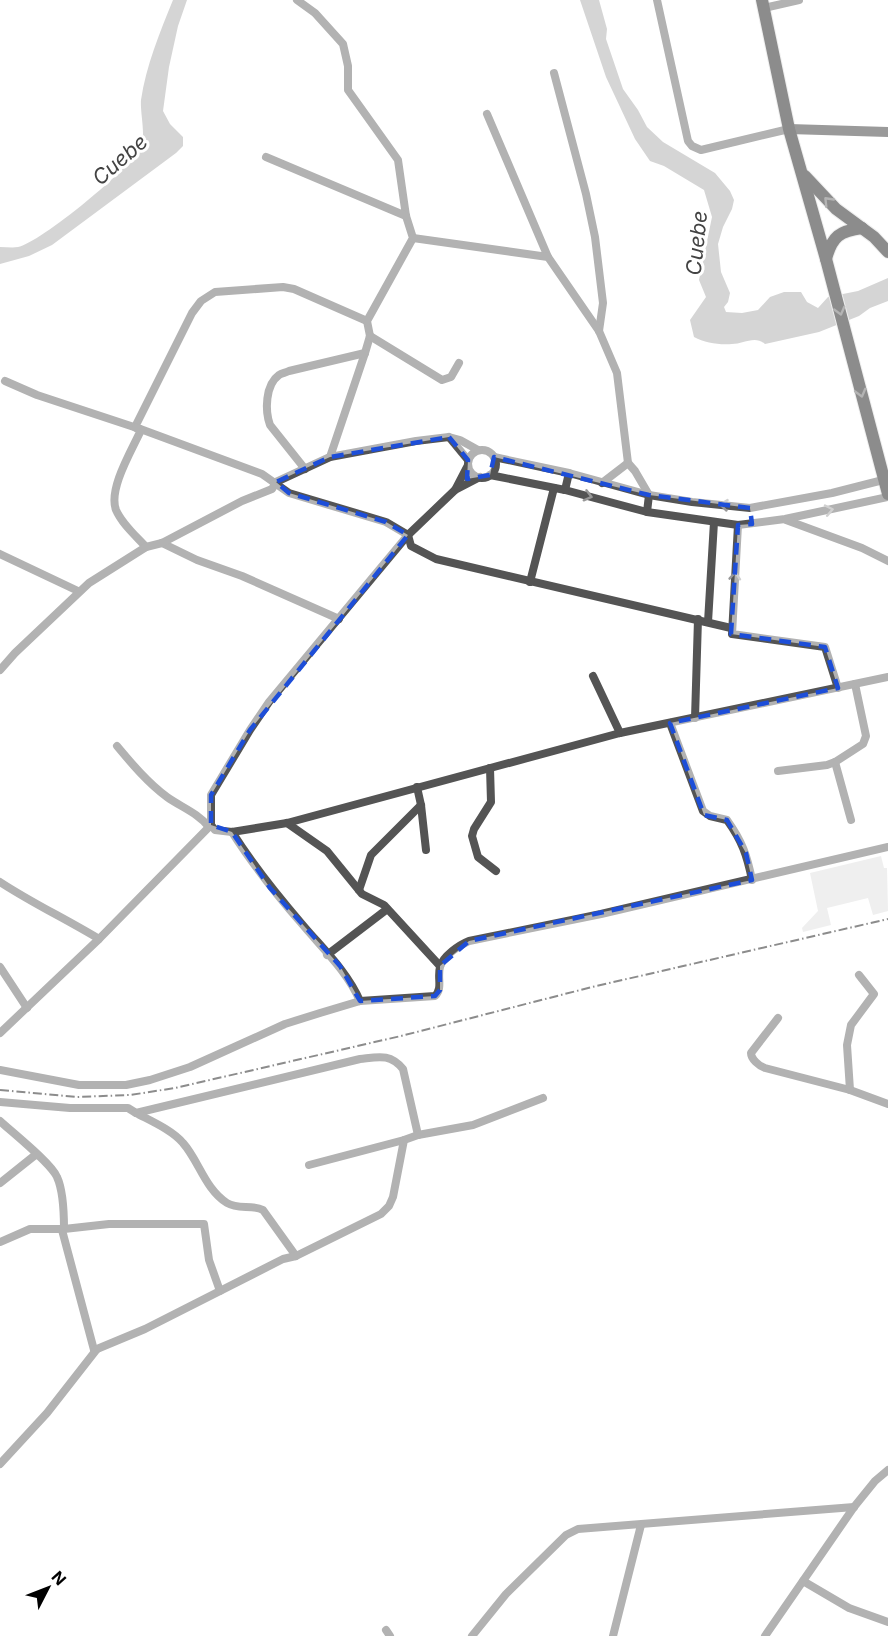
<svg xmlns="http://www.w3.org/2000/svg" width="888" height="1636" viewBox="0 0 888 1636" font-family="Inter,sans-serif">
<style>
.green{fill:#dbdbdb}
.water{fill:#a2a2a2}
.lines{fill:none;stroke-linecap:round;stroke-linejoin:round}
.primary-casing{stroke:#dbdbdb;stroke-width:14}
.minor{stroke:#545454;stroke-width:8}
.secondary{stroke:#212121;stroke-width:10}
.primary{stroke:#000;stroke-width:12}
.rail{stroke:#000;stroke-width:2;stroke-dasharray:9 3 1.5 3;stroke-linecap:butt}
.oneway{stroke:#595959}
.oneway2{stroke:#989898}
.marked{fill:none;stroke:#1d4ed8;stroke-width:4.5;stroke-dasharray:12 8;stroke-linejoin:round}
.labels{text-anchor:middle;stroke-width:6;stroke-linejoin:round;paint-order:stroke}
.water-label{font-size:21px;font-style:italic;fill:#434343;stroke:#fff}
</style>
<rect width="100%" height="100%" fill="#fff"/>
<!-- green -->
<polygon class="green" points="881,856 884,868 887,868 888,911 873,915 868,898 827,908 831,925 803,932 802,928 818,911 810,873"/>
<!-- water -->
<g class="water">
<path d="M173,0H187L178,26L169,67L163,111L170,124L183,137V146L176,153L52,245L29,256L0,264V247C6,247 13,248 18,247C40,243 134,166 141,146C146,135 140,113 141,100C146,66 160,32 173,0Z"/>
<path d="M580,0H599L607,29L606,39L623,89L638,110L647,127L663,142L715,173L730,191L734,200L732,209L723,227L718,244L721,272L730,293L728,302L724,307L726,312L742,313L758,310L770,297L784,292H801L807,302L818,308L828,297L858,291L888,278V301L870,308L859,316L819,332L765,344C755,335 743,344 732,344C719,345 705,343 694,337L690,320L706,297L699,280L712,217L704,190L664,166L650,161L635,139L606,77Z"/>
</g>
<g class="lines">
<defs>
<g id="primary">
<polyline points="762,0 789,129 826,259 888,494"/>
<polyline points="805,176 836,209 874,237 888,252"/>
<path d="M826,259C832,236 840,231 862,228"/>
</g>
</defs>
<!-- primary casing -->
<use href="#primary" class="primary-casing"/>
<!-- minor -->
<g class="minor">
<polyline points="297,0 315,13 343,44 348,66 348,90 398,160 406,216 413,238 367,321 370,336 365,353 330,457"/>
<polyline points="657,0 688,141 692,146 701,150 789,129"/>
<polyline points="764,8 799,0"/>
<polyline points="554,73 586,194 595,237 603,303 599,331"/>
<polyline points="487,114 548,257"/>
<polyline points="266,157 406,216"/>
<polyline points="413,238 548,257 599,331 617,373 628,463 635,471 649,495 647,512"/>
<polyline points="367,321 294,289 283,287 215,292 201,301 192,313 135,427 262,474 289,493 386,522 408,535 411,546 436,559 731,628"/>
<polyline points="370,336 442,380 451,377 459,363"/>
<polyline points="5,381 37,395 140,429"/>
<path d="M136,428L141,430C132,450 108,489 116,510C122,524 136,536 146,547"/>
<polyline points="449,437 468,460"/>
<circle cx="482" cy="464" r="14"/>
<polyline points="494,457 569,473 649,495 692,502 750,508 832,493 887,479"/>
<path d="M305,469L270,425C265,411 265,385 279,375C282,373 285,373 289,371L365,353"/>
<polyline points="490,475 565,490 647,512 738,525 785,519 888,497"/>
<polyline points="602,483 628,463"/>
<polyline points="455,490 468,465"/>
<polyline points="565,490 569,473"/>
<polyline points="786,520 862,548 888,561"/>
<polyline points="738,525 732,634 825,647 838,688"/>
<polyline points="162,543 197,560 242,576 339,619"/>
<polyline points="0,554 78,591"/>
<polyline points="530,582 554,488"/>
<polyline points="708,622 714,522"/>
<polyline points="0,670 15,653 89,583 146,547 162,543 242,501 272,489 276,482 330,457 416,441 449,437 460,440 478,450"/>
<polyline points="593,676 620,733"/>
<polyline points="695,718 698,619"/>
<path d="M670,723L703,811L710,816L727,820C742,841 747,855 752,880"/>
<path d="M117,746C132,764 148,783 167,797C181,807 198,813 209,827"/>
<polyline points="835,762 851,820"/>
<polyline points="490,768 491,802 474,829 472,836 478,857 496,871"/>
<polyline points="778,771 827,765 835,762 863,744 866,736 855,684"/>
<polyline points="417,787 421,805 426,850"/>
<polyline points="287,823 327,851 362,894 384,905 440,966"/>
<polyline points="211,825 215,830 232,832 287,823 620,733 888,677"/>
<path d="M232,832C253,865 276,894 302,924C323,949 347,971 360,1001"/>
<path d="M0,882C32,903 66,919 99,939"/>
<polyline points="359,890 371,855 421,805"/>
<polyline points="327,955 386,910"/>
<polyline points="0,967 27,1008"/>
<path d="M778,1018L751,1053C751,1059 759,1066 765,1068L850,1090L888,1104"/>
<polyline points="0,1033 99,939 211,825 211,795 250,730 269,702 408,535 455,490 480,477"/>
<path d="M0,1070L79,1085H126L150,1080L190,1067L285,1024L320,1013L360,1001L435,996C443,988 437,978 440,967C443,956 459,945 469,941L601,914L888,847"/>
<polyline points="850,1090 847,1045 851,1025 874,994 859,975"/>
<path d="M0,1102L70,1108H128L136,1113L360,1059C378,1057 390,1053 403,1069L418,1135"/>
<path d="M136,1113C151,1121 172,1130 183,1143C199,1161 205,1189 227,1203C238,1210 252,1204 263,1210L296,1256"/>
<path d="M0,1121C13,1133 51,1163 57,1177C63,1190 64,1215 64,1229L62,1230L94,1350L97,1349"/>
<polyline points="309,1165 404,1140"/>
<polyline points="0,1183 34,1156 37,1155"/>
<polyline points="0,1242 30,1229 64,1229 109,1224 204,1224 209,1260 220,1291"/>
<polyline points="0,1464 47,1413 97,1349 145,1329 283,1259 296,1256 381,1214 389,1206 393,1197 404,1140 418,1135 473,1125 543,1098"/>
<polyline points="803,1581 849,1608 888,1622"/>
<polyline points="386,1630 390,1636"/>
<polyline points="472,1636 506,1594 566,1535 578,1529 854,1507"/>
<polyline points="613,1636 641,1525"/>
<polyline points="765,1636 854,1507 875,1481 888,1470"/>
</g>
<!-- secondary -->
<polyline class="secondary" points="789,129 888,132"/>
<!-- primary -->
<use href="#primary" class="primary"/>
<!-- rail -->
<polyline class="rail" points="0,1090 77,1097 130,1095 175,1088 401,1036 592,987 888,919"/>
</g>
<!-- one-way arrows -->
<defs><path id="oneway-chevron" d="M-2-3.5L2.5 0L-2 3.5" fill="none" stroke-width="1.6" stroke-linecap="round" stroke-linejoin="round" transform="scale(1.5)"/></defs>
<g class="oneway">
<use href="#oneway-chevron" transform="translate(828 201) rotate(-134)"/>
<use href="#oneway-chevron" transform="translate(840 311) rotate(75)"/>
<use href="#oneway-chevron" transform="translate(861 393) rotate(75)"/>
</g>
<g class="oneway2">
<use href="#oneway-chevron" transform="translate(588 496) rotate(15)"/>
<use href="#oneway-chevron" transform="translate(724 505) rotate(-174)"/>
<use href="#oneway-chevron" transform="translate(829 510) rotate(-12)"/>
<use href="#oneway-chevron" transform="translate(735 576) rotate(-86)"/>
</g>
<!-- marked area -->
<path d="M0 0H888V1636H0ZM449,437L468,460L467,479L490,475L494,457L649,495L750,508L752,524L738,525L731,634L825,647L838,688L670,723L704,815L727,820L746,853L752,880L469,941L440,966V990L435,996L360,1001L340,966L270,888L232,832L211,825V795L250,730L408,535L386,522L289,493L276,482L330,457Z" fill="#fff" fill-opacity=".55" fill-rule="evenodd"/>
<path class="marked" d="M449,437L468,460L467,479L490,475L494,457L649,495L750,508L752,524L738,525L731,634L825,647L838,688L670,723L704,815L727,820L746,853L752,880L469,941L440,966V990L435,996L360,1001L340,966L270,888L232,832L211,825V795L250,730L408,535L386,522L289,493L276,482L330,457Z"/>
<g class="labels">
<!-- water labels -->
<g class="water-label">
<text transform="translate(120 160) rotate(-41)" y="7">Cuebe</text>
<text transform="translate(697 243) rotate(-84)" y="7">Cuebe</text>
</g>
</g>
<!-- north arrow -->
<g transform="translate(48 1588) rotate(48)" stroke="#ffffff" stroke-width="4.5" paint-order="stroke">
<path d="M0-4.5L10 22L0 15L-10 22Z" fill="#000000"/>
<text y="-9" font-size="16" font-weight="bold" text-anchor="middle" fill="#000000">N</text>
</g>
</svg>
